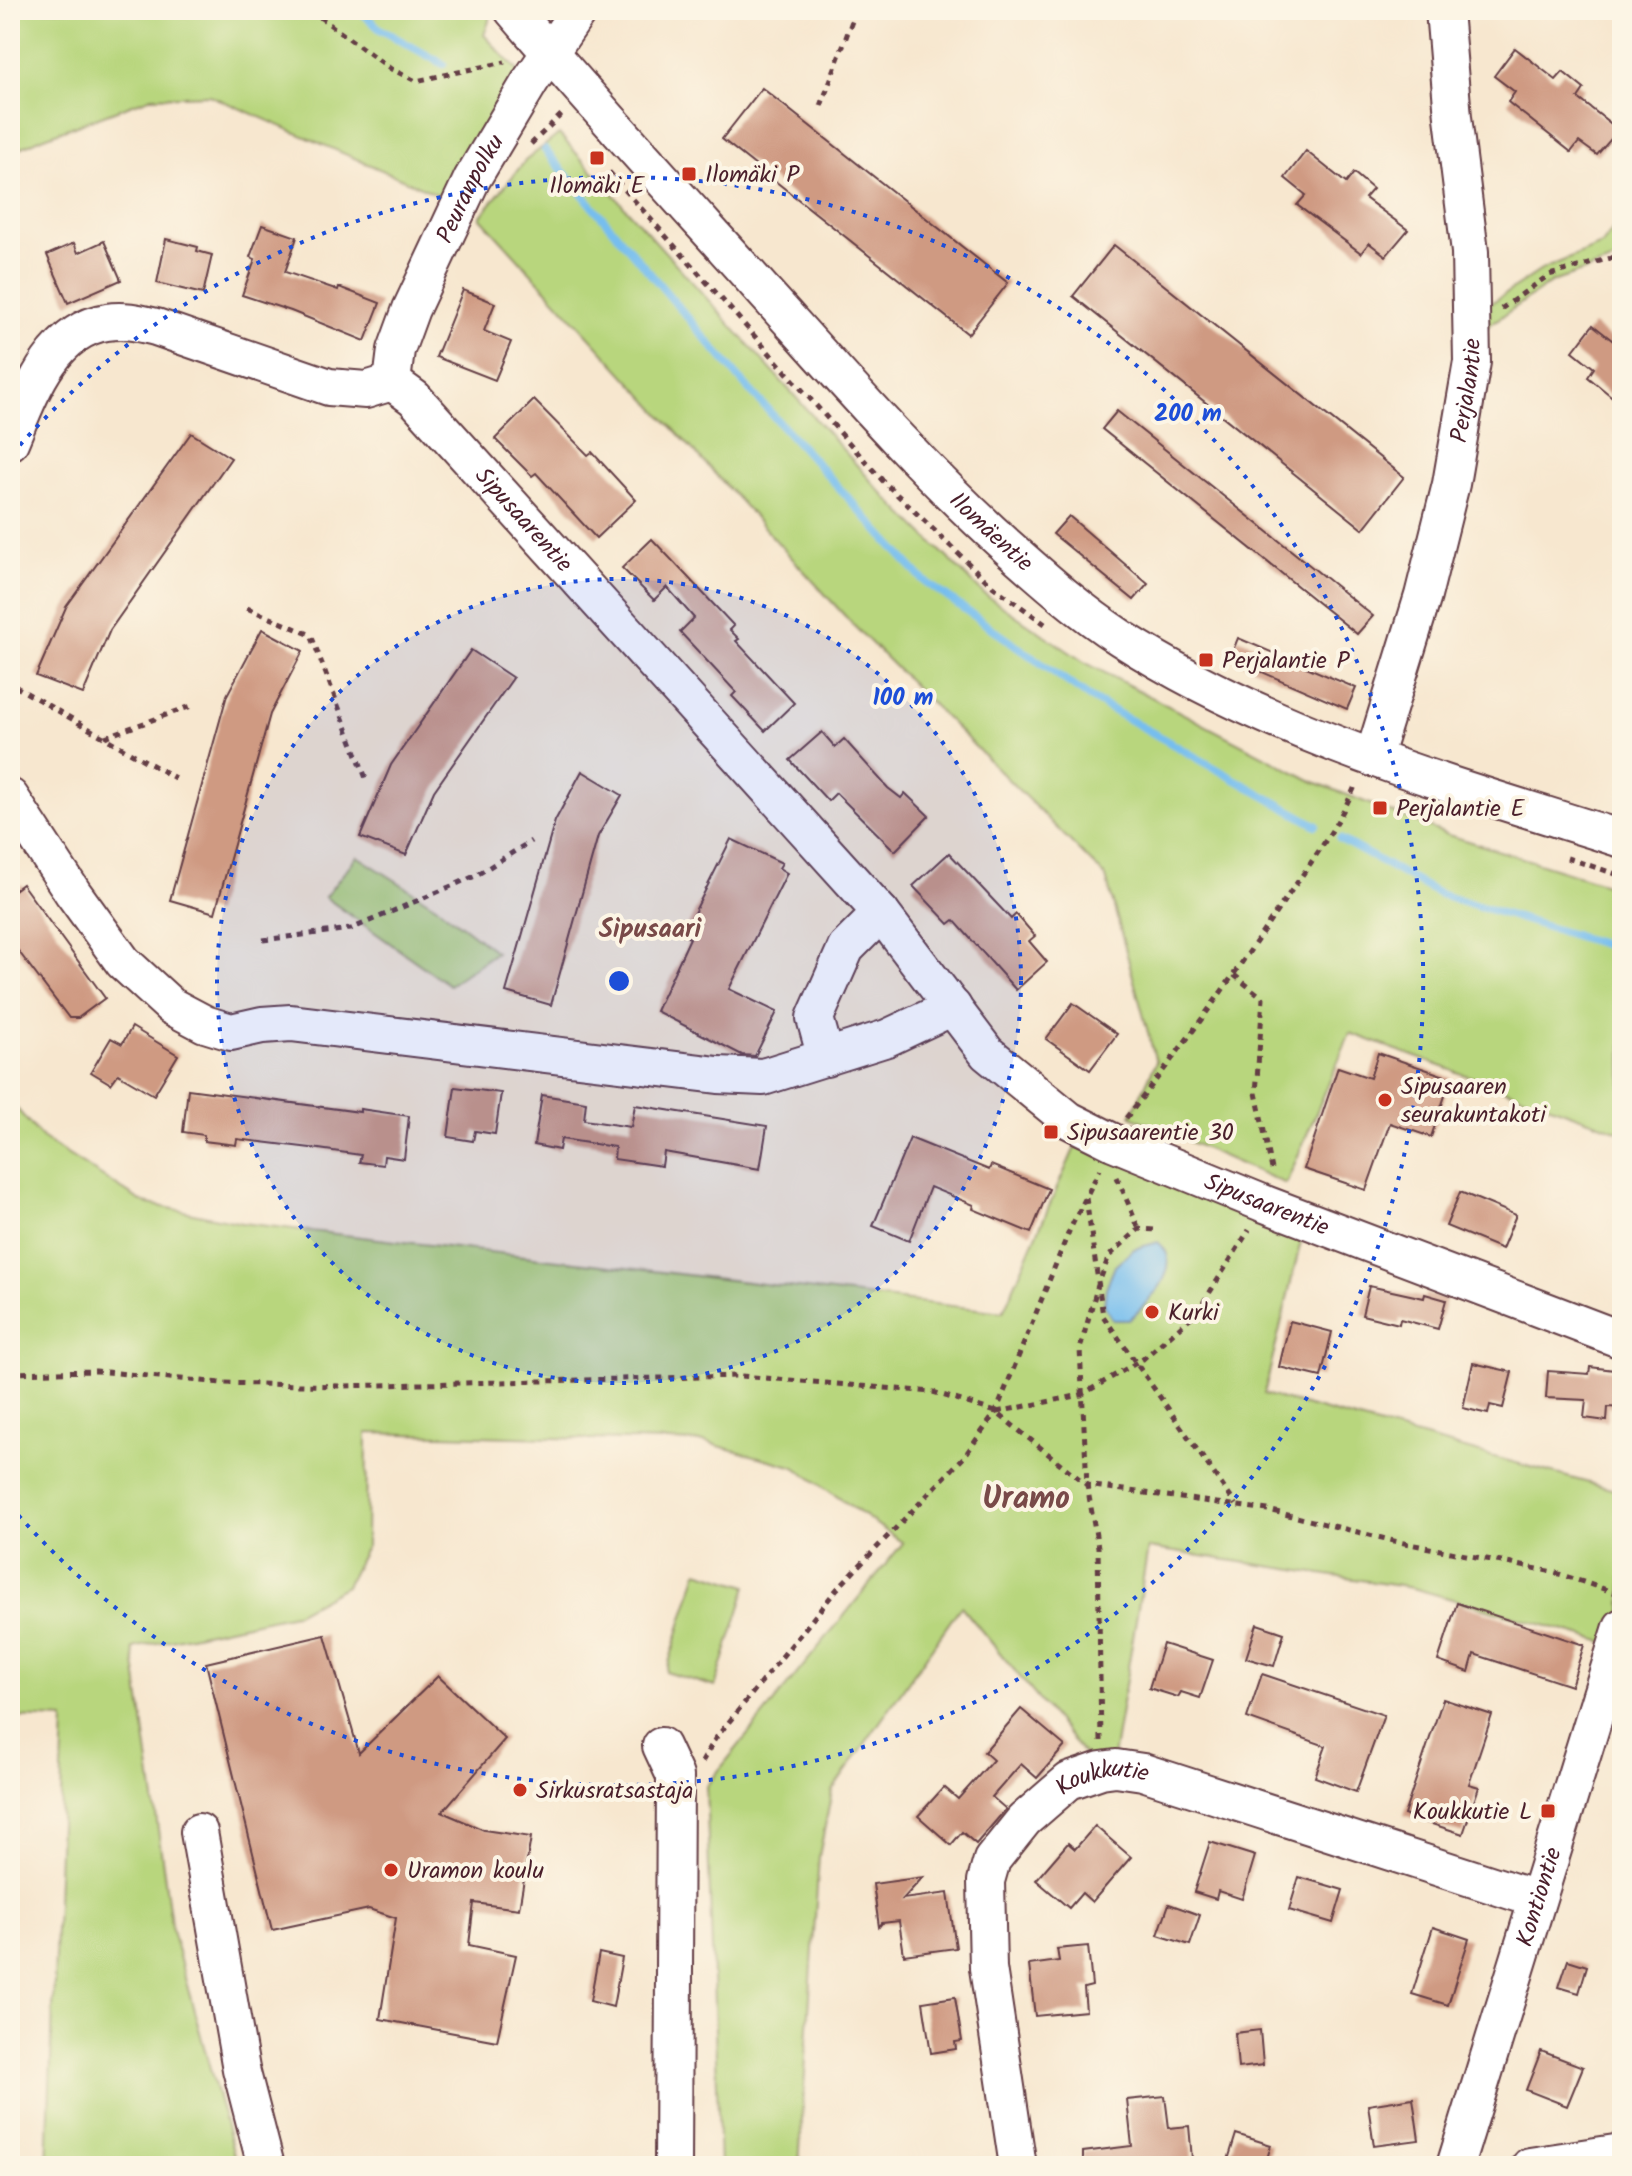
<svg xmlns="http://www.w3.org/2000/svg" width="1632" height="2176" viewBox="0 0 1632 2176" font-family="Kalam,sans-serif">
<style>
.green{fill:#b8d67d;stroke:#817a54;stroke-width:2}
.water{fill:#76beee;stroke:#606e8c;stroke-width:2}
.lines{fill:none;stroke-linecap:round;stroke-linejoin:round}
.stream{stroke:#76beee;stroke-width:8}
.building{fill:#cf9a82}
.minor-casing{stroke:#643d44;stroke-width:40}
.path{stroke:#643d44;stroke-width:5;stroke-dasharray:6 6;stroke-linecap:butt}
.minor{stroke:#fff;stroke-width:36}
.ring{fill:none;stroke:#1d4ed8;stroke-width:4;stroke-dasharray:4 8}
.poi-dot{fill:#c8321e;stroke:#fcf5e5;stroke-width:3}
.labels{text-anchor:middle;stroke-width:8;stroke-linejoin:round;paint-order:stroke}
.poi-label{font-size:24px;fill:#4a1f2b;stroke:#fcf5e5;text-anchor:start}
.street-label{font-size:24px;fill:#4a1f2b;stroke:#fcf5e5}
.neighbourhood-label{font-size:26px;font-weight:bold;fill:#794a49;stroke:#fcf5e5}
.district-label{font-size:32px;font-weight:bold;fill:#794a49;stroke:#fcf5e5}
.centre{fill:#1d4ed8;stroke:#fcf5e5;stroke-width:4}
.ring-label{font-size:24px;text-anchor:middle;font-weight:bold;fill:#1d4ed8;stroke:#fcf5e5;stroke-width:8;stroke-linejoin:round;paint-order:stroke}
</style>
<rect width="100%" height="100%" fill="#fcf5e5"/>
<filter id="ink" filterUnits="userSpaceOnUse"><feTurbulence type="fractalNoise" baseFrequency=".0125" numOctaves="2"/><feDisplacementMap in="SourceGraphic" scale="16" xChannelSelector="R" yChannelSelector="G"/><feConvolveMatrix kernelMatrix="1 2 1 2 8 2 1 2 1" color-interpolation-filters="sRGB"/></filter>
<filter id="wash" filterUnits="userSpaceOnUse"><feTurbulence type="fractalNoise" baseFrequency=".006" numOctaves="4" result="noise"/><feDisplacementMap in="SourceGraphic" scale="32" xChannelSelector="R" yChannelSelector="G"/><feGaussianBlur stdDeviation="1.8" result="paint"/><feColorMatrix in="noise" values="0 0 0 0 0 0 0 0 0 0 0 0 0 0 0 0 0 1.4 0 .05"/><feComposite in="paint" operator="in"/></filter>
<g filter="url(#wash)">
<rect width="100%" height="100%" fill="#f7e7cf"/>
<!-- green -->
<g class="green">
<polygon points="10,10 493,10 484,35 521,74 446,198 209,95 152,97 42,138 10,153"/>
<polygon points="559,134 881,492 984,594 1084,662 1312,781 1448,835 1622,889 1622,1132 1350,1033 1286,1184 1131,1116 1156,1062 1106,877 855,627 480,217 525,161"/>
<polygon points="1622,217 1622,263 1614,261 1552,282 1476,334 1476,313 1543,269 1602,245"/>
<polygon points="357,856 439,908 496,952 449,985 325,897"/>
<polygon points="10,1101 43,1139 144,1203 242,1223 1003,1312 1075,1147 1108,1154 1302,1237 1264,1394 1622,1492 1622,1647 1413,1588 1148,1548 1113,1757 1088,1759 961,1606 832,1791 819,1856 799,2166 720,2166 706,1786 903,1543 795,1467 704,1442 367,1433 366,1547 346,1586 294,1614 133,1648 172,1931 237,2166 47,2166 64,1719 10,1717"/>
<polygon points="698,1571 747,1586 715,1687 666,1672"/>
</g>
<!-- water -->
<path class="water" d="M1158,1242C1187,1266 1148,1303 1129,1320H1113L1104,1305L1106,1288L1115,1266L1134,1249Z"/>
<g class="lines">
<!-- stream -->
<g class="stream">
<polyline points="359,10 380,29 443,64"/>
<polyline points="545,150 746,386 923,580 1089,697 1316,825"/>
<polyline points="1340,839 1439,894 1622,950"/>
</g>
</g>
<g id="blocks">
<!-- building -->
<g class="building">
<polygon points="1515,48 1556,80 1563,72 1584,89 1578,98 1619,130 1597,155 1579,142 1571,152 1508,102 1515,92 1494,76"/>
<polygon points="762,88 1008,283 968,334 722,139"/>
<polygon points="1306,151 1346,183 1354,173 1373,189 1365,198 1408,230 1386,256 1369,243 1361,253 1297,205 1306,195 1285,178"/>
<polygon points="262,225 297,237 285,272 338,290 339,287 380,303 365,341 291,311 242,295 255,259 250,257"/>
<polygon points="166,239 198,247 197,251 212,255 203,294 157,283"/>
<polygon points="104,241 121,280 68,303 47,255 74,243 78,253"/>
<polygon points="1114,245 1404,477 1363,529 1073,296"/>
<polygon points="463,290 495,303 484,331 511,342 495,380 436,357"/>
<polygon points="1593,325 1622,348 1622,405 1588,377 1594,368 1573,351"/>
<polygon points="534,400 588,455 592,452 636,500 596,538 536,473 532,476 495,439"/>
<polygon points="1117,411 1373,616 1357,634 1102,429"/>
<polygon points="191,433 231,458 110,630 83,694 36,676 66,607"/>
<polygon points="1069,516 1148,584 1134,600 1053,534"/>
<polygon points="652,539 734,626 730,630 739,639 736,641 794,703 765,731 732,696 736,692 680,632 694,618 667,587 654,600 622,568"/>
<polygon points="262,629 303,651 270,714 215,913 170,900 227,695"/>
<polygon points="1238,638 1356,688 1347,709 1230,658"/>
<polygon points="471,650 513,678 434,791 406,855 360,837 391,765"/>
<polygon points="822,732 835,747 844,739 888,788 901,798 905,793 929,816 895,851 836,793 828,801 790,760"/>
<polygon points="582,771 622,795 598,836 551,1005 506,992 555,821"/>
<polygon points="731,839 782,863 779,868 787,873 729,989 777,1012 755,1056 742,1055 656,1011 690,938 683,935"/>
<polygon points="949,853 1011,919 1016,914 1035,936 1029,941 1047,962 1016,990 954,920 949,924 913,886"/>
<polygon points="22,884 105,998 78,1018 69,1018 10,940 10,893"/>
<polygon points="1073,1003 1117,1034 1090,1070 1046,1039"/>
<polygon points="132,1027 178,1055 154,1095 118,1074 111,1084 91,1072 111,1038 122,1044"/>
<polygon points="1378,1053 1451,1078 1431,1137 1390,1123 1366,1190 1304,1169 1338,1067 1370,1078"/>
<polygon points="455,1087 501,1093 495,1134 475,1131 473,1141 448,1137"/>
<polygon points="188,1089 360,1112 360,1109 409,1116 404,1159 384,1156 383,1165 359,1162 361,1155 319,1149 237,1139 236,1145 204,1141 204,1135 183,1132"/>
<polygon points="542,1095 586,1102 584,1120 631,1127 635,1105 767,1126 760,1169 664,1152 662,1166 614,1159 615,1147 561,1139 559,1150 534,1145"/>
<polygon points="910,1138 989,1170 991,1165 1049,1189 1031,1233 973,1209 974,1205 930,1187 909,1241 873,1226"/>
<polygon points="1460,1192 1516,1215 1502,1249 1446,1226"/>
<polygon points="1369,1286 1424,1298 1425,1294 1446,1300 1438,1329 1400,1319 1399,1324 1362,1315"/>
<polygon points="1290,1321 1332,1332 1321,1377 1279,1367"/>
<polygon points="1473,1363 1512,1372 1503,1408 1490,1405 1488,1414 1463,1408"/>
<polygon points="1590,1367 1622,1371 1622,1408 1608,1407 1607,1421 1584,1418 1586,1400 1546,1398 1548,1371 1589,1374"/>
<polygon points="1457,1603 1584,1645 1571,1686 1474,1654 1469,1672 1438,1661"/>
<polygon points="1257,1624 1284,1633 1274,1666 1246,1658"/>
<polygon points="325,1635 359,1753 438,1676 505,1739 442,1812 484,1830 531,1837 519,1909 474,1903 469,1945 516,1955 497,2041 380,2019 396,1918 369,1909 272,1930 206,1663"/>
<polygon points="1163,1644 1213,1660 1200,1698 1181,1692 1178,1697 1149,1688"/>
<polygon points="1262,1674 1384,1715 1356,1792 1315,1777 1326,1746 1247,1718"/>
<polygon points="1443,1699 1492,1715 1469,1784 1479,1787 1463,1834 1404,1815"/>
<polygon points="1021,1709 1065,1746 1037,1778 1021,1764 992,1797 1006,1809 976,1844 962,1832 951,1845 918,1816 944,1787 958,1799 993,1760 984,1752"/>
<polygon points="1095,1826 1131,1857 1092,1902 1082,1893 1069,1908 1036,1880 1068,1843 1075,1849"/>
<polygon points="1210,1842 1255,1856 1242,1899 1218,1891 1216,1899 1194,1892"/>
<polygon points="923,1877 903,1899 948,1893 956,1948 904,1955 899,1921 882,1923 879,1927 873,1884"/>
<polygon points="1299,1877 1343,1890 1333,1923 1289,1910"/>
<polygon points="1169,1904 1200,1915 1190,1945 1158,1935"/>
<polygon points="1433,1927 1469,1939 1448,2005 1412,1994"/>
<polygon points="1088,1946 1092,1986 1084,1988 1086,2011 1035,2016 1029,1965 1059,1961 1057,1949"/>
<polygon points="599,1953 622,1958 613,2007 590,2001"/>
<polygon points="1568,1960 1587,1966 1579,1993 1559,1987"/>
<polygon points="955,1997 962,2041 955,2042 956,2049 931,2053 923,2002"/>
<polygon points="1260,2030 1263,2065 1238,2068 1235,2033"/>
<polygon points="1541,2051 1583,2067 1567,2106 1526,2090"/>
<polygon points="1165,2096 1169,2128 1189,2126 1192,2159 1161,2162 1162,2166 1083,2166 1083,2152 1132,2146 1127,2100"/>
<polygon points="1413,2098 1419,2140 1374,2146 1368,2105"/>
<polygon points="1236,2134 1271,2145 1265,2166 1248,2166 1228,2160"/>
</g>
</g>
</g>
<g filter="url(#ink)">
<use href="#blocks" fill-opacity="0" stroke="#643d44" stroke-width="2"/>
<g class="lines">
<defs>
<g id="minor">
<path id="s1" d="M513,10C604,117 699,219 793,324C863,402 932,479 1010,549C1046,581 1081,612 1121,638C1274,736 1451,785 1622,839"/>
<path id="s2" d="M392,382L396,350L411,309L472,179L531,80L579,10"/>
<path id="s3" d="M10,442C29,397 51,330 107,322C124,319 139,323 156,327L329,387L366,390L392,382L414,398L881,913L987,1053L1069,1120L1113,1142L1265,1204L1622,1340"/>
<path id="s4" d="M1373,758L1423,596L1451,484L1472,362L1470,252L1453,117L1444,10"/>
<polyline points="10,797 73,893 123,962 171,1006 205,1024 231,1032 262,1025 291,1023 718,1075 763,1077 887,1038 953,1007"/>
<polyline points="826,1058 815,1018 846,948 881,913"/>
<polyline points="661,1746 675,1776 673,2166"/>
<polyline points="199,1832 241,2069 266,2166"/>
<path id="s5" d="M1018,2166L988,1968L986,1881L992,1860L1024,1820L1069,1781L1101,1770L1116,1768L1143,1772L1536,1899"/>
<path id="s6" d="M1455,2166L1622,1627"/>
<polyline points="1530,2166 1622,2152"/>
</g>
</defs>
<!-- minor casing -->
<use href="#minor" class="minor-casing"/>
<!-- path -->
<g class="path">
<polyline points="310,10 391,69 416,81 505,62"/>
<polyline points="821,106 856,10"/>
<polyline points="531,144 564,112"/>
<polyline points="609,172 883,481 991,585 1045,624"/>
<polyline points="1501,309 1549,275 1622,255"/>
<polyline points="247,608 311,635 367,781"/>
<polyline points="10,691 11,684 175,778"/>
<polyline points="105,737 194,705"/>
<polyline points="1567,858 1622,876"/>
<polyline points="263,940 351,929 475,876 531,841"/>
<polyline points="1234,975 1263,998 1256,1093 1273,1174"/>
<path d="M1126,1118C1179,1052 1228,984 1275,914C1304,872 1336,831 1356,784"/>
<polyline points="1117,1177 1139,1229"/>
<polyline points="1086,1198 1103,1316 1236,1505"/>
<polyline points="10,1373 96,1371 222,1383 341,1386 740,1376 933,1392 996,1412 1087,1485 1268,1510 1394,1541 1553,1572 1622,1595"/>
<polyline points="997,1412 1081,1395 1143,1359 1198,1311 1249,1230"/>
<polyline points="1101,1741 1098,1547 1087,1485 1080,1349 1097,1288 1109,1256 1139,1229 1156,1230"/>
<polyline points="702,1762 715,1739 837,1589 964,1457 996,1412 1070,1229 1100,1169"/>
</g>
<!-- minor -->
<use href="#minor" class="minor"/>
</g>
</g>
<!-- distance rings -->
<circle cx="619" cy="981" r="402" fill="#1d4ed8" fill-opacity=".12"/>
<g class="ring">
<circle cx="619" cy="981" r="402"/>
<path d="M12 454A804 804 0 1 1 12 1508"/>
</g>
<!-- markers -->
<g class="poi-dot">
<rect x="589" y="150" width="16" height="16" rx="4"/>
<rect x="681" y="166" width="16" height="16" rx="4"/>
<rect x="1198" y="652" width="16" height="16" rx="4"/>
<rect x="1372" y="800" width="16" height="16" rx="4"/>
<circle cx="1385" cy="1100" r="8"/>
<rect x="1043" y="1124" width="16" height="16" rx="4"/>
<circle cx="1152" cy="1312" r="8"/>
<circle cx="520" cy="1790" r="8"/>
<rect x="1540" y="1803" width="16" height="16" rx="4"/>
<circle cx="391" cy="1870" r="8"/>
</g>
<g class="labels">
<!-- poi labels -->
<g class="poi-label">
<text x="705" y="182">Ilomäki P</text>
<text x="597" y="193" text-anchor="middle">Ilomäki E</text>
<text x="1222" y="668">Perjalantie P</text>
<text x="1396" y="816">Perjalantie E</text>
<text x="1401" y="1094">Sipusaaren<tspan x="1401" dy="28">seurakuntakoti</tspan></text>
<text x="1067" y="1140">Sipusaarentie 30</text>
<text x="1168" y="1320">Kurki</text>
<text x="536" y="1798">Sirkusratsastaja</text>
<text x="1532" y="1819" text-anchor="end">Koukkutie L</text>
<text x="407" y="1878">Uramon koulu</text>
</g>
<!-- street labels -->
<g class="street-label">
<text dy="8" stroke="none"><textPath href="#s2" startOffset="210">Peuranpolku</textPath></text>
<text dy="8" stroke="none"><textPath href="#s4" startOffset="380">Perjalantie</textPath></text>
<text dy="8" stroke="none"><textPath href="#s3" startOffset="650">Sipusaarentie</textPath></text>
<text dy="8" stroke="none"><textPath href="#s1" startOffset="708">Ilomäentie</textPath></text>
<text dy="8" stroke="none"><textPath href="#s3" startOffset="1678">Sipusaarentie</textPath></text>
<text dy="8" stroke="none"><textPath href="#s5" startOffset="454">Koukkutie</textPath></text>
<text dy="8" stroke="none"><textPath href="#s6" startOffset="282">Kontiontie</textPath></text>
</g>
<!-- neighbourhood labels -->
<g class="neighbourhood-label">
<text x="650" y="937">Sipusaari</text>
</g>
<!-- district labels -->
<g class="district-label">
<text x="1026" y="1508">Uramo</text>
</g>
</g>
<circle cx="619" cy="981" r="12" class="centre"/>
<g class="ring-label">
<text x="1188" y="421">200 m</text>
<text x="903" y="705">100 m</text>
</g>
<!-- margin -->
<rect width="1632" height="2176" fill="none" stroke="#fcf5e5" stroke-width="40"/>
</svg>
